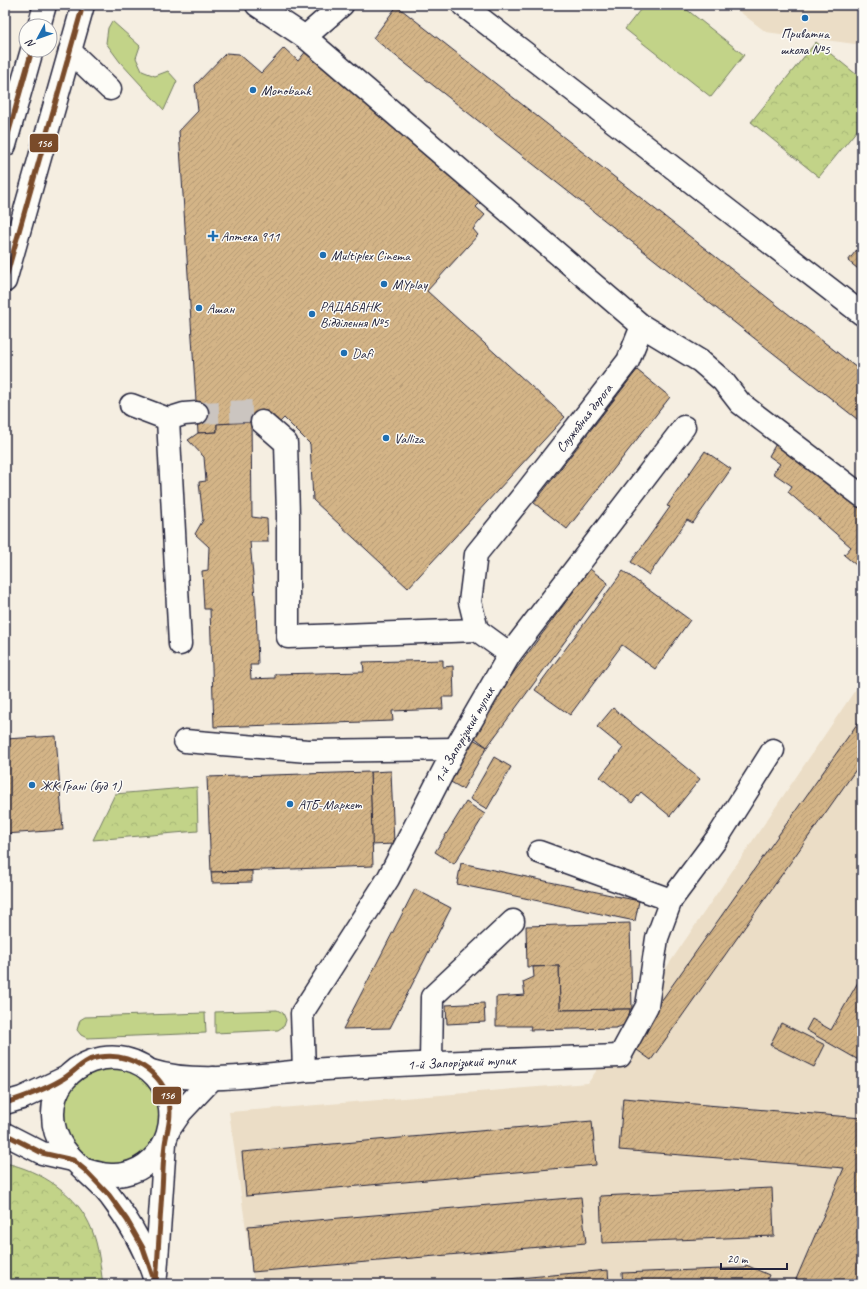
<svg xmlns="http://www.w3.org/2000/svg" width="867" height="1289" viewBox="0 0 867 1289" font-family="Caveat,sans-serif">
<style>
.built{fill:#ebddc6}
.green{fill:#c2d388;stroke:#727a62}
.park{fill:url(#park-crowns);stroke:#727a62}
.building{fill:url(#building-hatch);stroke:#22223b}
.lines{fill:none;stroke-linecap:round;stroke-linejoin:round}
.minor-tunnel{stroke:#cbc5c0;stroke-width:22;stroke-dasharray:22 11;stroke-linecap:butt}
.minor-casing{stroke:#22223b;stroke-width:25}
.major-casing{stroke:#22223b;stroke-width:25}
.minor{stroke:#fdfcf7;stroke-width:22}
.major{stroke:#fdfcf7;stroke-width:22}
.bus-1-casing{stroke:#fdfcf7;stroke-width:8}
.bus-1{stroke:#7a4b2a;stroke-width:5}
.poi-dot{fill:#1f6fb2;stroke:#fdfcf7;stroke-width:1.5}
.labels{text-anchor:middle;stroke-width:3;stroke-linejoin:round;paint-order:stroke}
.poi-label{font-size:14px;fill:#22223b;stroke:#fdfcf7;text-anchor:start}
.street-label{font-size:14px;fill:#22223b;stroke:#fdfcf7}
.line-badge{stroke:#fdfcf7;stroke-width:1.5}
.badge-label{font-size:11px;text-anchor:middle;font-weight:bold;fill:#fff}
</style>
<defs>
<pattern id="park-crowns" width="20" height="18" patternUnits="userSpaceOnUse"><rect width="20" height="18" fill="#c2d388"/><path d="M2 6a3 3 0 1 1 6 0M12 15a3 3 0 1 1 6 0" fill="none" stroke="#a6b576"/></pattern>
<pattern id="building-hatch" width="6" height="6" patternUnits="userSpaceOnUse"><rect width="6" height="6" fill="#d3b487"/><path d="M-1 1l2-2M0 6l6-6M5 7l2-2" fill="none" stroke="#b59a75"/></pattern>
</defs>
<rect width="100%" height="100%" fill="#f5eee1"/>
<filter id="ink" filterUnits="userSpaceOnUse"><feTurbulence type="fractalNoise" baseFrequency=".025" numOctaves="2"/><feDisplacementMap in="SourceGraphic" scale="8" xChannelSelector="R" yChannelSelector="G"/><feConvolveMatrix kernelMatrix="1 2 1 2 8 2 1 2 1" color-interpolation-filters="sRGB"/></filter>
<g filter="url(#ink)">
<!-- built -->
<g class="built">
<polygon points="731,5 862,5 862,40 855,44 766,32"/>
<polygon points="862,680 862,1284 254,1284 229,1112 588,1083"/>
</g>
<!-- green -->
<g class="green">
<polygon points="644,5 681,5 744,55 711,97 625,29"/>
<polygon points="112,21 140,46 136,58 142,71 155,76 168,71 177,81 164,110 120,62 106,43 108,28"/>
<polygon points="277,1010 283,1013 286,1020 284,1026 278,1030 215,1033 215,1012"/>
<polygon points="205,1013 206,1033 87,1038 81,1035 77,1030 80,1020 85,1017"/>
<circle cx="111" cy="1115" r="49"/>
</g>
<!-- park -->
<g class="park">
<polygon points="816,42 862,79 862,124 819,177 751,122"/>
<polygon points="197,787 198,831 93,840 115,794"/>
<path d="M5,1163C40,1170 79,1195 92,1230C99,1247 100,1266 103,1284H5Z"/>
</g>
<!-- building -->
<g class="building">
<polygon points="397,6 862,372 862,423 373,38"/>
<polygon points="284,48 298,61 307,50 366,104 372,98 483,200 476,207 485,215 473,229 478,235 427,291 565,417 408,588 313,500 310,444 284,418 277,425 273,421 217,424 217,432 198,433 179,131 198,111 195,85 226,53 239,54 261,73"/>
<polygon points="862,243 862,272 848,261"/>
<polygon points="637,370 670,397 567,529 534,503"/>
<polygon points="251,422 252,517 267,519 268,542 250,542 256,608 258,665 250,665 251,679 275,678 275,674 364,672 363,662 443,660 443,667 453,666 454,697 442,697 443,709 392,711 393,721 214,727 210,609 204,609 202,571 208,570 209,547 195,534 203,520 199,482 206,481 204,457 188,440 198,433 217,432 217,424"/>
<polygon points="778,440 862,508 862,559 856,565 844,555 851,547 788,492 792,486 773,473 780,464 769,456"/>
<polygon points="705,451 731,469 693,523 687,520 649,575 631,562 670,507 667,506"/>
<polygon points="590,569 608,583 487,747 469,733"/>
<polygon points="623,571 690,620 655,669 622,645 570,715 535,690"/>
<polygon points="613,708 700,779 670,816 641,792 632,803 600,777 623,748 597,727"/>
<polygon points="862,717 862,761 651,1060 630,1045"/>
<polygon points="56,736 63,830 5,834 5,739"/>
<polygon points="473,739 487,747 463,789 449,781"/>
<polygon points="494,757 511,767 487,809 470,799"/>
<polygon points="391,771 394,844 372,845 370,772"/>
<polygon points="370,772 373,866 211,872 207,777"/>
<polygon points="466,802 485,814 454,864 435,852"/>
<polygon points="461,863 639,901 635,921 457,884"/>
<polygon points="252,871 252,882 212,883 211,872"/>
<polygon points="415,889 451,908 390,1028 343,1029"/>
<polygon points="630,923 632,1009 560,1010 559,966 527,967 526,926"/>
<polygon points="5,930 8,931 5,941"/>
<polygon points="559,966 560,1010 630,1009 629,1016 624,1025 616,1028 530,1030 531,1026 496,1026 496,997 525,995 523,982 534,977 533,967"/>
<polygon points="862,975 862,1062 806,1030 812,1019 831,1030"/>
<polygon points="484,1003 485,1022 447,1024 446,1005"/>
<polygon points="781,1023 825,1045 814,1067 770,1045"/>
<polygon points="623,1098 862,1118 862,1275 858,1284 794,1284 844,1168 619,1150"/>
<polygon points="592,1121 596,1165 246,1196 242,1152"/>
<polygon points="772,1188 774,1236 602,1243 600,1196"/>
<polygon points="581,1197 586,1243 252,1272 248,1226"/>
<polygon points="746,1265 769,1275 765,1284 623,1284 622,1273 745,1268"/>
<polygon points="608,1270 609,1284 452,1284 485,1281"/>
</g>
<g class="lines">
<!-- minor-tunnel -->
<polyline class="minor-tunnel" points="197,413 253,411 262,422"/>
<defs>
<g id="minor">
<polyline points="257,5 305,37 642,326 700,361 723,381 740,403 862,496"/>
<polyline points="463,5 862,314"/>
<polyline points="305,37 342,5"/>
<polyline points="70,51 110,89"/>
<polyline points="131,405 168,419 184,414 197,413"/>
<polyline points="168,419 180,644"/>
<polyline points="262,422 286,443 288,515 288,637 477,630 510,654"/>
<path id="s1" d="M477,630L470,602L476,554L526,492L628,361L642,326"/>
<polyline points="185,741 308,751 455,749"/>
<polyline points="539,852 671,900"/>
<polyline points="431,1062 432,997 513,921"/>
<path id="s2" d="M304,1070L302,1013L388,879L451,756L510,654L684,427"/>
<path id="s3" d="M151,1071C201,1087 274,1072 326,1069C424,1063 522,1059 620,1056L647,1006L657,938L671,900L718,837L773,750"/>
<polyline points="170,1128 181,1112 213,1078"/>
</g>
<g id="major">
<polyline points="39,26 45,5"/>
<polyline points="5,145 32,50"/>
<polyline points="5,281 83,5"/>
<polyline points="5,1103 22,1098 67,1077"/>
<polyline points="5,1134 42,1153 73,1160"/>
<path d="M85,1170C98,1173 110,1177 124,1174C168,1165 185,1110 156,1077C122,1038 52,1061 53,1115C53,1154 88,1168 110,1196C130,1222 147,1252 156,1284"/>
<polyline points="156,1275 165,1143"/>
</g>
</defs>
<!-- minor casing -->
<use href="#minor" class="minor-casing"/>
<!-- major casing -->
<use href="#major" class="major-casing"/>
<!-- minor -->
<use href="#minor" class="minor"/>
<!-- major -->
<use href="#major" class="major"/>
<defs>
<g id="bus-1">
<polyline points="5,145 32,50"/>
<polyline points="5,281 83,5"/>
<path d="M5,1103C24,1097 44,1090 61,1080C76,1072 81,1060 100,1057C129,1052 163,1072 169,1102C172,1118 167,1130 165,1144C163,1159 163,1175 162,1190C160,1221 158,1253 156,1284"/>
<polyline points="5,1134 42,1153 73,1160 85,1170 109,1195 127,1220 143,1248 154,1280"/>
</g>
</defs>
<!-- bus-1 casing -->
<use href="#bus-1" class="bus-1-casing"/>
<!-- bus-1 -->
<use href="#bus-1" class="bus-1"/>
</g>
</g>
<!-- markers -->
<g class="poi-dot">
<circle cx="805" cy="18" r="4"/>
<circle cx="253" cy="90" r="4"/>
<path d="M211 230h4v4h4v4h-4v4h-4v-4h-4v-4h4z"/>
<circle cx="323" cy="255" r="4"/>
<circle cx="384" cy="284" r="4"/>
<circle cx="199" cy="308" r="4"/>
<circle cx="312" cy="314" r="4"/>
<circle cx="344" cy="353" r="4"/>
<circle cx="386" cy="438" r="4"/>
<circle cx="32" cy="785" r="4"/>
<circle cx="290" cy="804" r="4"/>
</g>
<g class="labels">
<!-- poi labels -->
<g class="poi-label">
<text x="805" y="38" text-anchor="middle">Приватна<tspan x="805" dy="16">школа №5</tspan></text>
<text x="261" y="95">Monobank</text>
<text x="221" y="241">Аптека 911</text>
<text x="331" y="260">Multiplex Cinema</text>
<text x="392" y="289">MYplay</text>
<text x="320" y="311">РАДАБАНК,<tspan x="320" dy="16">Відділення №5</tspan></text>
<text x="207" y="313">Ашан</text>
<text x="352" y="358">Dafi</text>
<text x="394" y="443">Valliza</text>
<text x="40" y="790">ЖК Грані (буд 1)</text>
<text x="298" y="809">АТБ-Маркет</text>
</g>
<!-- street labels -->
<g class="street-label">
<text dy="5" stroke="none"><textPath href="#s1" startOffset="251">Служебная дорога</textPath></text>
<text dy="5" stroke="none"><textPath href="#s2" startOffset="379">1-й Запорізький тупик</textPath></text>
<text dy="5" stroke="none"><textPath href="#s3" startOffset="312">1-й Запорізький тупик</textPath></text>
</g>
</g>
<g class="line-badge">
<rect x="29" y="133" width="30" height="20" rx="4" fill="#7a4b2a"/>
<rect x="152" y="1086" width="30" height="19" rx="4" fill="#7a4b2a"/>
</g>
<g class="badge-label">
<text x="44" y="147">156</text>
<text x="167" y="1099">156</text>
</g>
<!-- margin -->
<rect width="867" height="1289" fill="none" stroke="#fdfcf7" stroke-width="20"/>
<rect x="10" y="10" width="847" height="1269" fill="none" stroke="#22223b" stroke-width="1.5" filter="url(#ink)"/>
<!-- north arrow -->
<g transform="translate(38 38) rotate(229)"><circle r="19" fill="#fdfcf7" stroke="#a5a5ac"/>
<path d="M0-3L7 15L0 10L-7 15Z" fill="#1f6fb2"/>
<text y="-6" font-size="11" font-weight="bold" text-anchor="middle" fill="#22223b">N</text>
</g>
<!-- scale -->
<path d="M721 1263v6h66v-6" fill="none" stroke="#22223b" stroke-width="2"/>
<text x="727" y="1263" font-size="12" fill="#22223b" stroke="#fdfcf7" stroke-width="3" paint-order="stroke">20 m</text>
</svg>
